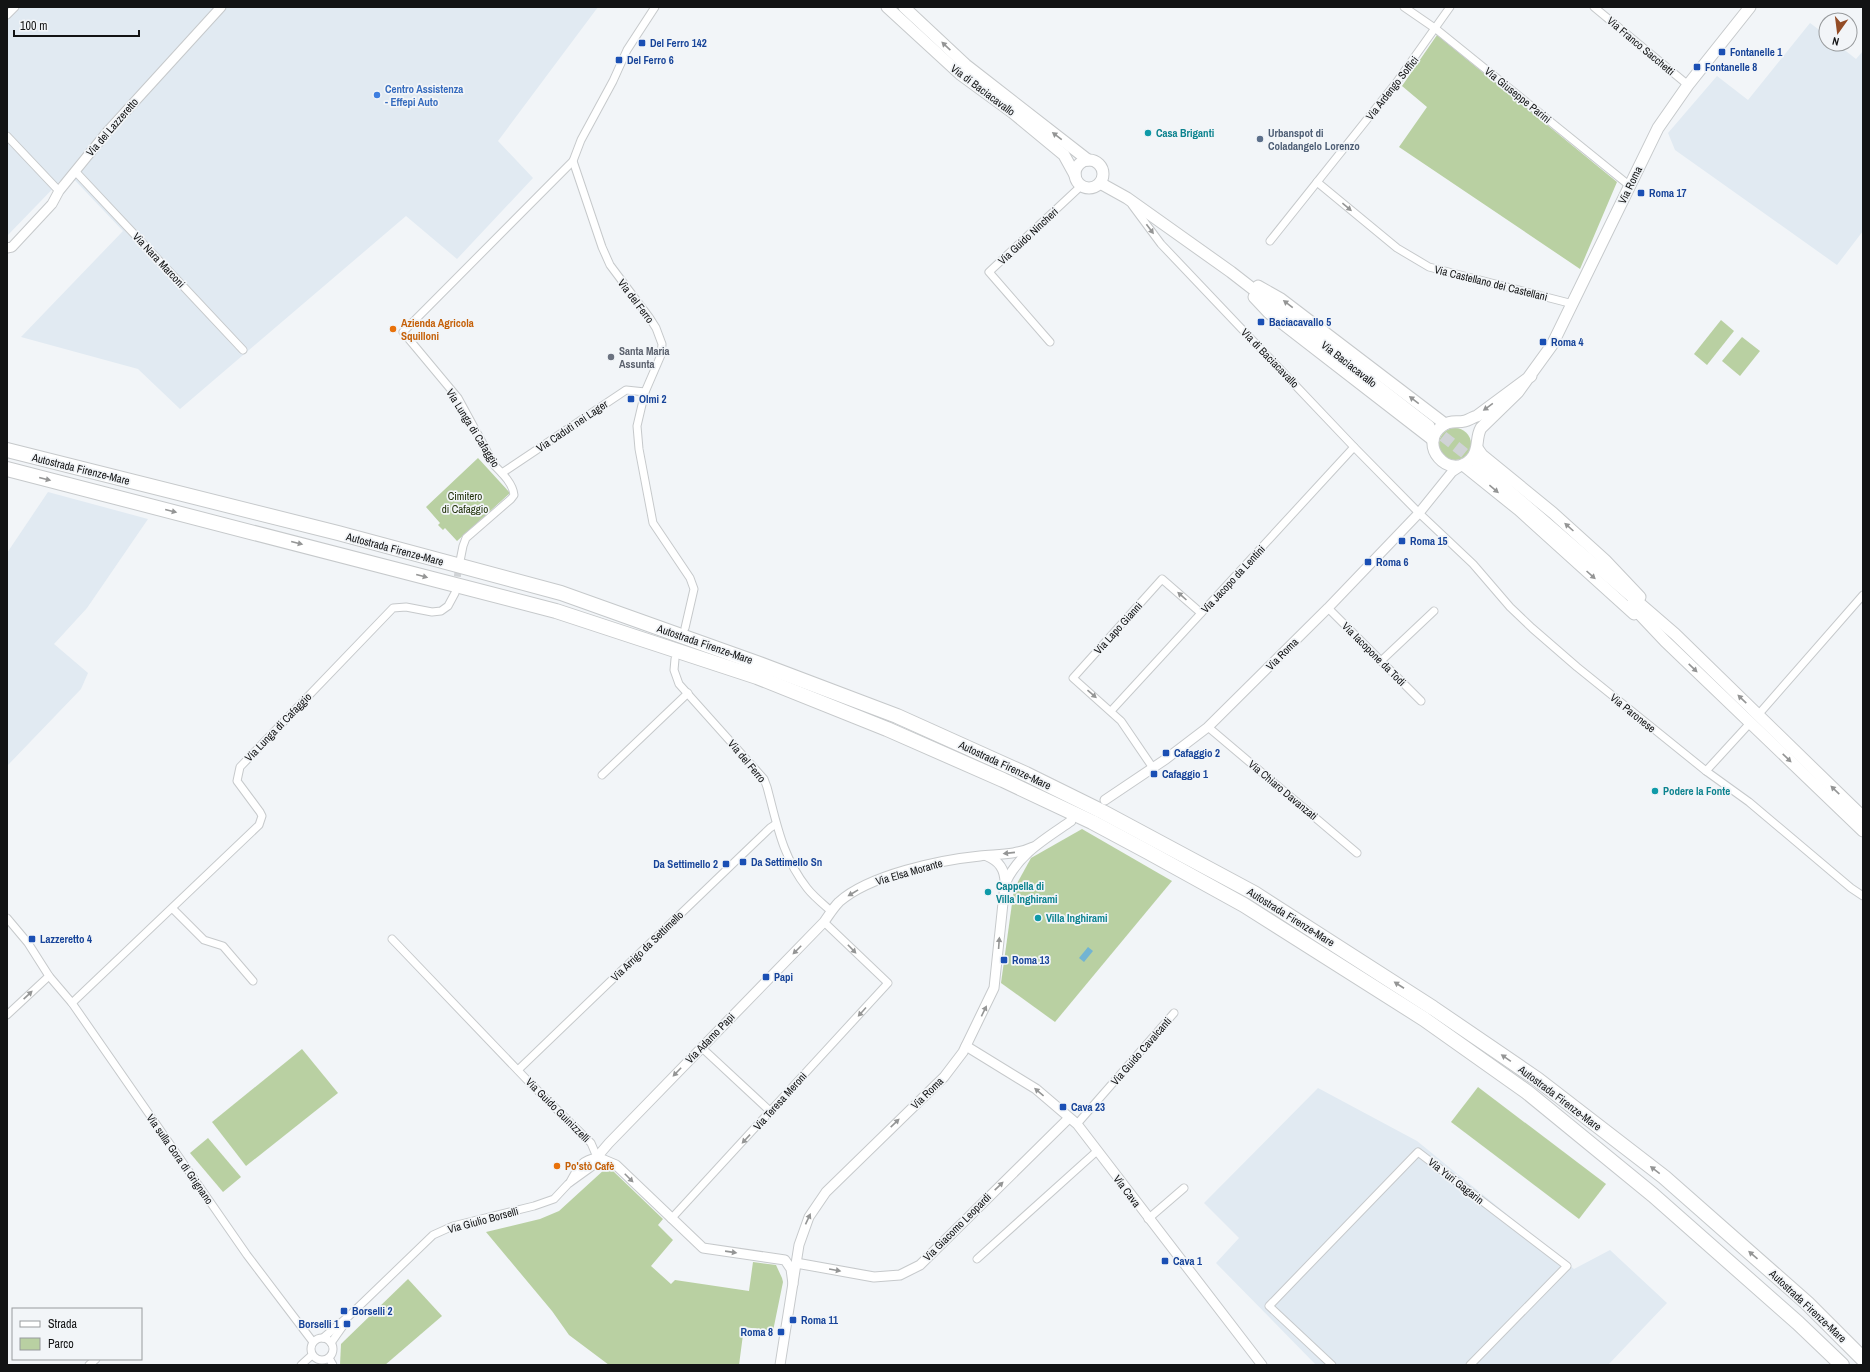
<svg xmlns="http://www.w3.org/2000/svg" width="1870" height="1372" viewBox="0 0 1870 1372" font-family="'Archivo Narrow',sans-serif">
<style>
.built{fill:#e1eaf2}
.green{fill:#b9d0a2}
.water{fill:#72b4d3}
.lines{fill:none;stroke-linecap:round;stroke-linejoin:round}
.minor-tunnel{stroke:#d0d3d6;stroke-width:7;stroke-dasharray:7 3.5;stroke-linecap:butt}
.secondary-tunnel{stroke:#d0d3d6;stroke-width:11;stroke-dasharray:11 5.5;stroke-linecap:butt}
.minor-casing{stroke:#c6c9cb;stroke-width:9}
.tertiary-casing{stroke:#c6c9cb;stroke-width:11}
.secondary-casing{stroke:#c6c9cb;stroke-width:13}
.motorway-casing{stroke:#c6c9cb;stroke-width:16}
.minor{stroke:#fff;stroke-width:7}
.tertiary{stroke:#fff;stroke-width:9}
.secondary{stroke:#fff;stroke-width:11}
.motorway{stroke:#fff;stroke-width:14}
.oneway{fill:#949595}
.transit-dot{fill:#1a4fb4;stroke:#f2f5f8;stroke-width:1.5}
.shop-dot{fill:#3f7fe0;stroke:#f2f5f8;stroke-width:1.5}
.culture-dot{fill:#0f9aa8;stroke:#f2f5f8;stroke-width:1.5}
.service-dot{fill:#5c6f8a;stroke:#f2f5f8;stroke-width:1.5}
.food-dot{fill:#e8710a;stroke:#f2f5f8;stroke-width:1.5}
.worship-dot{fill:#6b7280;stroke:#f2f5f8;stroke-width:1.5}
.labels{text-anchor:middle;stroke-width:3.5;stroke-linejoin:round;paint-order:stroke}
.transit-label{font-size:11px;font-weight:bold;fill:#164399;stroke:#f2f5f8;text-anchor:start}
.street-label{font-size:11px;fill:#121314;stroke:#f2f5f8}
.shop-label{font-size:11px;font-weight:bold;fill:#366cbe;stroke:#f2f5f8;text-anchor:start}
.culture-label{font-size:11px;font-weight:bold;fill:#0d838f;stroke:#f2f5f8;text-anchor:start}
.service-label{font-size:11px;font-weight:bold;fill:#4e5e75;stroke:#f2f5f8;text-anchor:start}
.food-label{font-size:11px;font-weight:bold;fill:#c56008;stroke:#f2f5f8;text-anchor:start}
.worship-label{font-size:11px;font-weight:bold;fill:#5b616d;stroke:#f2f5f8;text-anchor:start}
.park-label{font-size:11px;fill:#203109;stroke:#f2f5f8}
</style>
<rect width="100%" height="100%" fill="#f2f5f8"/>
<!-- built -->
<g class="built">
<polygon points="7,7 598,7 498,141 533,178 457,259 406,216 180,409 138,369 21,337 123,231 68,173 7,236"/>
<polygon points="1810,23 1826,35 1826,44 1837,44 1856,59 1863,51 1863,231 1837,265 1675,150 1668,133 1717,76 1748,100"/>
<polygon points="48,492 148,519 87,608 54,644 88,673 81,689 7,766 7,553"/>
<polygon points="1318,1088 1417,1141 1574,1269 1610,1250 1667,1303 1608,1365 1316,1365 1216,1263 1239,1238 1204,1203"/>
</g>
<!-- green -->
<g class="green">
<polygon points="1437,35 1617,182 1580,269 1399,147 1427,107 1402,86"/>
<polygon points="1721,320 1734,331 1707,365 1694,354"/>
<polygon points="1742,337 1760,351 1740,376 1722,361"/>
<circle cx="1455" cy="444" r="16"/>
<polygon points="478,458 510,493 457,541 445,528 443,530 438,525 440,523 426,507"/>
<polygon points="1082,829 1172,881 1055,1022 1001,983 1014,889 1031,858"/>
<polygon points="302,1049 338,1093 246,1166 212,1122"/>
<polygon points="1478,1087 1606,1184 1579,1219 1451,1122"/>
<polygon points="208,1138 241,1177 223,1192 190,1153"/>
<polygon points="605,1169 613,1171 663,1219 658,1225 673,1240 651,1266 671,1284 675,1280 749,1291 753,1262 776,1265 782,1278 783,1282 773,1331 744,1327 739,1365 609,1365 569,1335 552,1311 486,1232 540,1219 559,1211"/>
<polygon points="408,1279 442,1316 385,1365 340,1365 341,1344"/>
</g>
<!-- water -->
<polygon class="water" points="1088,947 1093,951 1084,962 1079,958"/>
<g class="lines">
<!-- minor-tunnel -->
<polyline class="minor-tunnel" points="456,587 459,564"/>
<!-- secondary-tunnel -->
<polyline class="secondary-tunnel" points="1430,426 1477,463"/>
<defs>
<g id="minor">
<polyline points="655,7 627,50 613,81 581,140 573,161 602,247 610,265 649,317 656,328 662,344 661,355 645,392 637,426 639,449 653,523 690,578 694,589 685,628"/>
<polyline points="1404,7 1436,29 1630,186"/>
<polyline points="1594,7 1688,85"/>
<polyline points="7,15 15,7"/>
<polyline points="7,136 59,191"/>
<polyline points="75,171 243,350"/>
<polyline points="1317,182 1397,248 1429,267 1573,304"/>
<polyline points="1132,205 1161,244 1354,447 1419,513 1473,564 1510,607 1532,628 1577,667 1706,771 1749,802 1851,888 1863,896"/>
<polyline points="1270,241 1396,83 1450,7"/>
<polyline points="1050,342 989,272 1081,186"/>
<polyline points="502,473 626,390 645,392"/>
<path d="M460,561L463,546L466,538L511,499L514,495C513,484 503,474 495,466L458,398L403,332L573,161"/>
<polyline points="1328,608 1421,701"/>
<path d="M675,659L674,670L679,684L764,779L767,787C777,824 782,856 807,888C813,896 823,904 831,911"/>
<polyline points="1381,661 1434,611"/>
<polyline points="1111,711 1354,447"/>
<polyline points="1758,715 1863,595"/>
<polyline points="1208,727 1357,853"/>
<polyline points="1153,768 1121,721 1073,678 1162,579 1201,613"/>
<polyline points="1706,771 1750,723"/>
<polyline points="602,775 688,693"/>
<polyline points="173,909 204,940 223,946 253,981"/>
<polyline points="7,918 28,943 49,976 72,1003 247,1255 313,1342"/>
<polyline points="392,939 529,1082 591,1143 597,1157"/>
<polyline points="72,1003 259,825 262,816 260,812 237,781 240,767 393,608 406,607 432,612 441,611 448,606 455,593"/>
<polyline points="7,1015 49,976"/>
<polyline points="701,1047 771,1112"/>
<polyline points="518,1070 770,828 776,824"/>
<polyline points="1077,1124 1174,1013"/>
<path d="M570,1182C578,1168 580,1160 597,1157"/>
<polyline points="671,1219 888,983 824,922"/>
<polyline points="1148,1219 1184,1188"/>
<polyline points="977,1259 1097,1151"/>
<circle cx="322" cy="1349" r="11"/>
<polyline points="323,1338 350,1315 433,1235 453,1226 534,1206 554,1199 568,1184 593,1166 597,1157"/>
<polyline points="331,1343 345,1323"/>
<polyline points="329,1358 333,1365"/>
<polyline points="89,1365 96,1359"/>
<polyline points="301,1365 312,1355"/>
<polyline points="1332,1365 1269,1306 1418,1152 1567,1266 1470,1365"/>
</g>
<g id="tertiary">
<polyline points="7,248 12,247 52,204 59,191 107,132 221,7"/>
<polyline points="1105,800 1166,759 1208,727 1328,608 1419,513 1452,472 1461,466"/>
<path d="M987,856C999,861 1005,869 1005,883"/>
<polyline points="966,1046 1036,1089 1077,1124 1262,1365"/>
<polyline points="796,1263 874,1277 900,1275 920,1265 1069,1118"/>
<path d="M793,1284L791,1269L785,1260L703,1248L616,1165L597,1157L609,1143L824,922C829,915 833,908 839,902C869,875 940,860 980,856C998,854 1016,855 1033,847"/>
<path d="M780,1365L799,1245L809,1217L826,1192L944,1077L963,1052L994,988L1005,884C1018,854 1045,839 1071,821"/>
</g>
<g id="secondary">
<polyline points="887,7 960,74 1012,112 1064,155 1075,175"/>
<polyline points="904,7 966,65 1088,160"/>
<circle cx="1089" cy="174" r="14"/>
<polyline points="1100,183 1127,198 1231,272 1429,426"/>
<polyline points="1258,286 1281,299 1445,424"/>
<polyline points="1254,297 1269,313 1433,440"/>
<path d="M1531,376L1477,416C1473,417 1469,420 1465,421C1457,423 1449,420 1442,426C1417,444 1449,482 1471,459C1480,450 1475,438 1481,428L1518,392L1552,345L1658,128L1688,85L1750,7"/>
<polyline points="1477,448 1482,455 1553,513 1605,560 1640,597"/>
<polyline points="1477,463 1675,634 1863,817"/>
<polyline points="1463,465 1519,510 1634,614"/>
<polyline points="1631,605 1665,641 1863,831"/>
</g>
<g id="motorway">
<polyline points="7,450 338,533 561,593 757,663 897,716 1026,774 1103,812 1254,893 1433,1008 1537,1079 1664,1177 1807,1303 1863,1359"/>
<polyline points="7,469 556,611 757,677 887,729 1003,780 1092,822 1148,852 1244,905 1424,1019 1527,1092 1653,1195 1798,1323 1842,1365"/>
</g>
</defs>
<!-- minor casing -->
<use href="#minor" class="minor-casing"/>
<!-- tertiary casing -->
<use href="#tertiary" class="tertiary-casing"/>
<!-- secondary casing -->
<use href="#secondary" class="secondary-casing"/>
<!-- motorway casing -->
<use href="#motorway" class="motorway-casing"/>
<!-- minor -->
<use href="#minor" class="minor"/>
<!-- tertiary -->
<use href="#tertiary" class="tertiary"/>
<!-- secondary -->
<use href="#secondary" class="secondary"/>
<!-- motorway -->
<use href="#motorway" class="motorway"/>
</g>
<!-- one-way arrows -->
<defs><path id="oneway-solid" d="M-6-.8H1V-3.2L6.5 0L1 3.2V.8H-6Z"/></defs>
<g class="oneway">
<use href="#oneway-solid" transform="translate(946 46) rotate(-137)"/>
<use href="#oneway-solid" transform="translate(1057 136) rotate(-143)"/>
<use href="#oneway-solid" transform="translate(1347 207) rotate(40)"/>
<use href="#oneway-solid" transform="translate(1150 229) rotate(53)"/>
<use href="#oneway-solid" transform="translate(1288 304) rotate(-143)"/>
<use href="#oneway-solid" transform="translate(1414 400) rotate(-143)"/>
<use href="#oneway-solid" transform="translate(1488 407) rotate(144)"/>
<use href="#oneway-solid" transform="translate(45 479) rotate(14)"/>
<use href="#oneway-solid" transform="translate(1494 489) rotate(40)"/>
<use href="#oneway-solid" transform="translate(171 511) rotate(14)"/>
<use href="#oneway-solid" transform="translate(1569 527) rotate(-138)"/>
<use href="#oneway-solid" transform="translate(297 543) rotate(14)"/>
<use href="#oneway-solid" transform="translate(1591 575) rotate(42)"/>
<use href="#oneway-solid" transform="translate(422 576) rotate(15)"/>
<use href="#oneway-solid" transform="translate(1182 596) rotate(-138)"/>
<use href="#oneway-solid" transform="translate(1693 668) rotate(44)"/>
<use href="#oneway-solid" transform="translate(1092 694) rotate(41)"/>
<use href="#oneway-solid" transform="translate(1742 699) rotate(-136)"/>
<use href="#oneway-solid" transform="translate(1787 758) rotate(44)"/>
<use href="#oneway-solid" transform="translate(1835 790) rotate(-136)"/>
<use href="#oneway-solid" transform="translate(1009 853) rotate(174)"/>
<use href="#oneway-solid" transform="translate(853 893) rotate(149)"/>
<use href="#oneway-solid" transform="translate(999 943) rotate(-86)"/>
<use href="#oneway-solid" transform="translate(852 949) rotate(46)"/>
<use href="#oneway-solid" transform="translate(797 950) rotate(135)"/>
<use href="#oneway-solid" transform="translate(1399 985) rotate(-147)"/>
<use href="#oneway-solid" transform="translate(28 995) rotate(-43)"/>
<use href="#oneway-solid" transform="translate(984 1011) rotate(-64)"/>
<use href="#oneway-solid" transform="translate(862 1012) rotate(132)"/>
<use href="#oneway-solid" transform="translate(1506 1058) rotate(-145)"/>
<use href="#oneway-solid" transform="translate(677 1072) rotate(134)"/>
<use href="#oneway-solid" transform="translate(1039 1092) rotate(-140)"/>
<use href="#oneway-solid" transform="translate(895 1123) rotate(-44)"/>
<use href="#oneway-solid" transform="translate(746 1139) rotate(133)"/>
<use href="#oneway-solid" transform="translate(1655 1170) rotate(-142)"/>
<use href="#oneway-solid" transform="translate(629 1178) rotate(45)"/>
<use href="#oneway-solid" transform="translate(999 1186) rotate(-44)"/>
<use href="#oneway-solid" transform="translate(808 1219) rotate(-65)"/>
<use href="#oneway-solid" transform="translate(731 1252) rotate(8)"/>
<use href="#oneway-solid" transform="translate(1753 1255) rotate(-139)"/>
<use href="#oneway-solid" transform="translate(835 1270) rotate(10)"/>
</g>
<!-- markers -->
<g class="transit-dot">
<rect x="638" y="39" width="8" height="8" rx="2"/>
<rect x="1718" y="48" width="8" height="8" rx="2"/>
<rect x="615" y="56" width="8" height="8" rx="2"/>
<rect x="1693" y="63" width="8" height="8" rx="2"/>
<rect x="1637" y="189" width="8" height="8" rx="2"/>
<rect x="1257" y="318" width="8" height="8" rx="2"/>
<rect x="1539" y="338" width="8" height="8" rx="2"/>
<rect x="627" y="395" width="8" height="8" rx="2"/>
<rect x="1398" y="537" width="8" height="8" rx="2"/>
<rect x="1364" y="558" width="8" height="8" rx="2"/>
<rect x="1162" y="749" width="8" height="8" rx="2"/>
<rect x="1150" y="770" width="8" height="8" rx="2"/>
<rect x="739" y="858" width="8" height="8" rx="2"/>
<rect x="722" y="860" width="8" height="8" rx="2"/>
<rect x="28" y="935" width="8" height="8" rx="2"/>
<rect x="1000" y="956" width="8" height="8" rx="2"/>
<rect x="762" y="973" width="8" height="8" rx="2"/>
<rect x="1059" y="1103" width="8" height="8" rx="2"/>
<rect x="1161" y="1257" width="8" height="8" rx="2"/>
<rect x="340" y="1307" width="8" height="8" rx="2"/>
<rect x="789" y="1316" width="8" height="8" rx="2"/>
<rect x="343" y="1320" width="8" height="8" rx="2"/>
<rect x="777" y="1328" width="8" height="8" rx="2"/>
</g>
<circle class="shop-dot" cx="377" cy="95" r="4"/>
<g class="culture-dot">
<circle cx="1148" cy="133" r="4"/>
<circle cx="1655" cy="791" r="4"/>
<circle cx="988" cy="892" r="4"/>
<circle cx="1038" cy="918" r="4"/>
</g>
<circle class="service-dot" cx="1260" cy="139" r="4"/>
<g class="food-dot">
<circle cx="393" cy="329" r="4"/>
<circle cx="557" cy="1166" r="4"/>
</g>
<circle class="worship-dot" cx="611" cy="357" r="4"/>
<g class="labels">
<!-- transit labels -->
<g class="transit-label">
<text x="650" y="47">Del Ferro 142</text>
<text x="1730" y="56">Fontanelle 1</text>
<text x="627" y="64">Del Ferro 6</text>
<text x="1705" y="71">Fontanelle 8</text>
<text x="1649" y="197">Roma 17</text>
<text x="1269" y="326">Baciacavallo 5</text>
<text x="1551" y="346">Roma 4</text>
<text x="639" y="403">Olmi 2</text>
<text x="1410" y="545">Roma 15</text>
<text x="1376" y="566">Roma 6</text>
<text x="1174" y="757">Cafaggio 2</text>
<text x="1162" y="778">Cafaggio 1</text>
<text x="751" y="866">Da Settimello Sn</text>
<text x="718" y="868" text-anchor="end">Da Settimello 2</text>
<text x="40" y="943">Lazzeretto 4</text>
<text x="1012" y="964">Roma 13</text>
<text x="774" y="981">Papi</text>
<text x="1071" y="1111">Cava 23</text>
<text x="1173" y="1265">Cava 1</text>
<text x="352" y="1315">Borselli 2</text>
<text x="801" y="1324">Roma 11</text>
<text x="339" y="1328" text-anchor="end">Borselli 1</text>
<text x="773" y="1336" text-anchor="end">Roma 8</text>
</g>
<!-- street labels -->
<g class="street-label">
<text transform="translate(1641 46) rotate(40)" y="4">Via Franco Sacchetti</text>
<text transform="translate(1392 88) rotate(-52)" y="4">Via Ardengo Soffici</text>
<text transform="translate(983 90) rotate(37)" y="4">Via di Baciacavallo</text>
<text transform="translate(1518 95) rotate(39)" y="4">Via Giuseppe Parini</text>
<text transform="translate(112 127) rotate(-49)" y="4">Via del Lazzeretto</text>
<text transform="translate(1630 185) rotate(-64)" y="4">Via Roma</text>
<text transform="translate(1028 236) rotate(-43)" y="4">Via Guido Nincheri</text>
<text transform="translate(159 260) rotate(47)" y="4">Via Nara Marconi</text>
<text transform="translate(1491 283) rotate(14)" y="4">Via Castellano dei Castellani</text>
<text transform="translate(636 301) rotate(53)" y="4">Via del Ferro</text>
<text transform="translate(1270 358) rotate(46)" y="4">Via di Baciacavallo</text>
<text transform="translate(1349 364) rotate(38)" y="4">Via Baciacavallo</text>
<text transform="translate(572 426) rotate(-34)" y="4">Via Caduti nei Lager</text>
<text transform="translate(473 428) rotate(58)" y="4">Via Lunga di Cafaggio</text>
<text transform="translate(81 469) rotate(14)" y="4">Autostrada Firenze-Mare</text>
<text transform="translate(395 549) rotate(15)" y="4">Autostrada Firenze-Mare</text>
<text transform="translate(1233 579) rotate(-47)" y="4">Via Jacopo da Lentini</text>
<text transform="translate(1118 628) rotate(-48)" y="4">Via Lapo Gianni</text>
<text transform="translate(705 644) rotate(19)" y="4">Autostrada Firenze-Mare</text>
<text transform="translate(1282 654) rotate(-45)" y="4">Via Roma</text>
<text transform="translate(1374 654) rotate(45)" y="4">Via Iacopone da Todi</text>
<text transform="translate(1633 713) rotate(39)" y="4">Via Paronese</text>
<text transform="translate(278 727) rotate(-46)" y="4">Via Lunga di Cafaggio</text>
<text transform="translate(747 761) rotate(50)" y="4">Via del Ferro</text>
<text transform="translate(1005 765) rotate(25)" y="4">Autostrada Firenze-Mare</text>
<text transform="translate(1283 790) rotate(40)" y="4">Via Chiaro Davanzati</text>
<text transform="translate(909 872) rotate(-16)" y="4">Via Elsa Morante</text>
<text transform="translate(1291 917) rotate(32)" y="4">Autostrada Firenze-Mare</text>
<text transform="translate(647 946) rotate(-44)" y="4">Via Arrigo da Settimello</text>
<text transform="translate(710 1038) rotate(-46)" y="4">Via Adamo Papi</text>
<text transform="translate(1141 1051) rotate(-49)" y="4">Via Guido Cavalcanti</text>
<text transform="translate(927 1093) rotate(-44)" y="4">Via Roma</text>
<text transform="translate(1560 1098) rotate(37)" y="4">Autostrada Firenze-Mare</text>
<text transform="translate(780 1101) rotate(-48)" y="4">Via Teresa Meroni</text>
<text transform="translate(558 1110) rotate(45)" y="4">Via Guido Guinizzelli</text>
<text transform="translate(180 1159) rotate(55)" y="4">Via sulla Gora di Grignano</text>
<text transform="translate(1456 1181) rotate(38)" y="4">Via Yuri Gagarin</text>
<text transform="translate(1127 1191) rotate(53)" y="4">Via Cava</text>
<text transform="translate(483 1220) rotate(-15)" y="4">Via Giulio Borselli</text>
<text transform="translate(957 1227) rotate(-45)" y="4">Via Giacomo Leopardi</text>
<text transform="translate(1808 1306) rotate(43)" y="4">Autostrada Firenze-Mare</text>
</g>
<!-- shop labels -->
<g class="shop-label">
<text x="385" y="93">Centro Assistenza<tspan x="385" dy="13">- Effepi Auto</tspan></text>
</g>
<!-- culture labels -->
<g class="culture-label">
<text x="1156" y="137">Casa Briganti</text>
<text x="1663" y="795">Podere la Fonte</text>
<text x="996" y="890">Cappella di<tspan x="996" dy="13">Villa Inghirami</tspan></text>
<text x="1046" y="922">Villa Inghirami</text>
</g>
<!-- service labels -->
<g class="service-label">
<text x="1268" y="137">Urbanspot di<tspan x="1268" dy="13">Coladangelo Lorenzo</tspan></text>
</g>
<!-- food labels -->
<g class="food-label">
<text x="401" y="327">Azienda Agricola<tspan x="401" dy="13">Squilloni</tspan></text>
<text x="565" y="1170">Po'stò Cafè</text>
</g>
<!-- worship labels -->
<g class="worship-label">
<text x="619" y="355">Santa Maria<tspan x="619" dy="13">Assunta</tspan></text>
</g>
<!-- park labels -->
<g class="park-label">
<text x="465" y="500">Cimitero<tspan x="465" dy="13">di Cafaggio</tspan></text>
</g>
</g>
<!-- border -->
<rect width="1870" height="1372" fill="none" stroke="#121314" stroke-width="16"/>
<!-- legend -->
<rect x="12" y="1308" width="130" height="52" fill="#f2f5f8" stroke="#989b9d"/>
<rect x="20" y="1321" width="20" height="6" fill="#ffffff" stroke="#989b9d"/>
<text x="48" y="1328" font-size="12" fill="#121314">Strada</text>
<rect x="20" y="1338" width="20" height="12" fill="#b9d0a2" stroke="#989b9d"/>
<text x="48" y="1348" font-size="12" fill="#121314">Parco</text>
<!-- north arrow -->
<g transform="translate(1838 32) rotate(194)"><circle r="19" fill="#f2f5f8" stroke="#989b9d"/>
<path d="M0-3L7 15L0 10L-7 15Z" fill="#934c26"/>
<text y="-6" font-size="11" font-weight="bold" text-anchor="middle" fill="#121314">N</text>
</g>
<!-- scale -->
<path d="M14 30v6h125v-6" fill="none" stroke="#121314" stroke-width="2"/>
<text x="20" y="30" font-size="12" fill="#121314" stroke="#f2f5f8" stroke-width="3" paint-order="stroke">100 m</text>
</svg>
